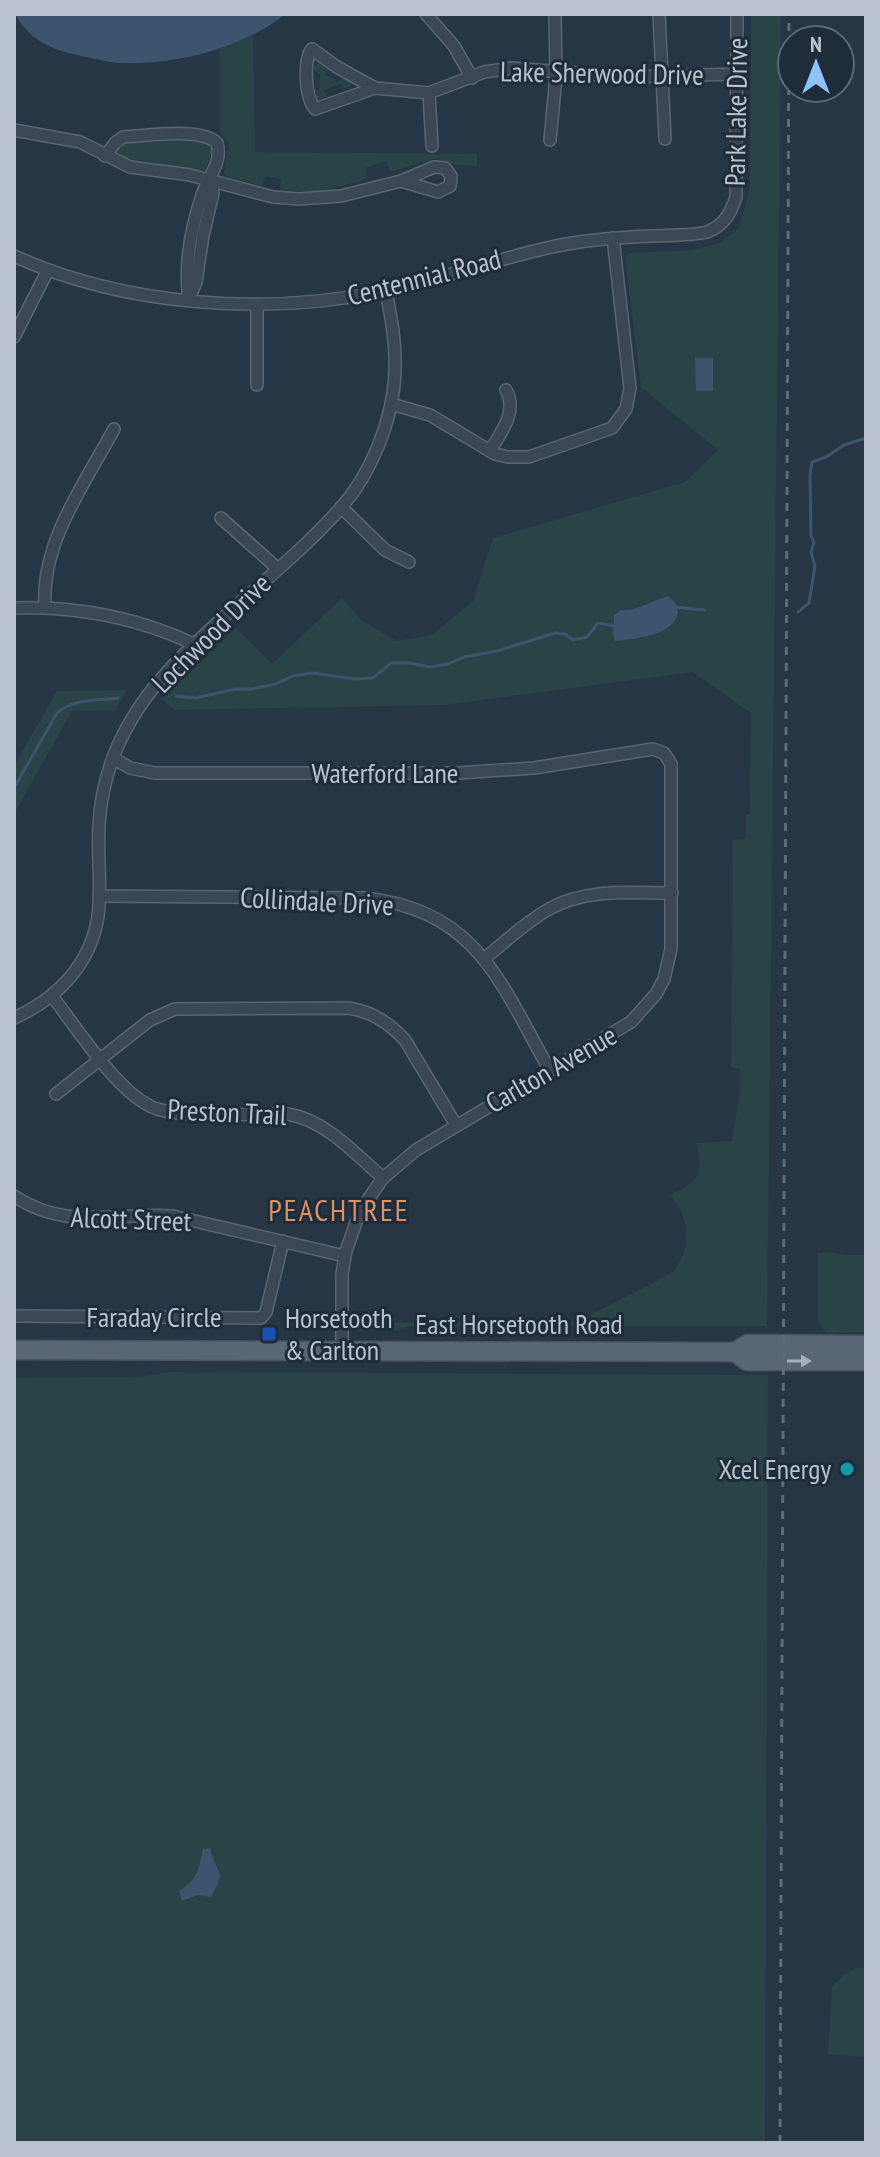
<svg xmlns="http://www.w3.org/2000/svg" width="880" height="2157" viewBox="0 0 880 2157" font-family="'PT Sans Narrow',sans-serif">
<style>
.green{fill:#284446}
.water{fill:#3c546e}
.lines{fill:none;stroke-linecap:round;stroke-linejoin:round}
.stream{stroke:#3c546e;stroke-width:3}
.minor-casing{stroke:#5a6572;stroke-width:14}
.primary-casing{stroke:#485361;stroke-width:21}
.minor{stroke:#3b4754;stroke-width:11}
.primary{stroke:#596674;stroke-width:18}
.rail{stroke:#5d6c7b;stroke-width:3;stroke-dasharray:8 8;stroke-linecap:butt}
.oneway{fill:#a6b0bc}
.transit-dot{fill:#1a4fb4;stroke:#1f2c3a;stroke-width:3}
.culture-dot{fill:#0f9aa8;stroke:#1f2c3a;stroke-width:3}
.labels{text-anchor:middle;stroke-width:6;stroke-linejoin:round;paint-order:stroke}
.street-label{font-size:28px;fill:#b9c2ce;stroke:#1f2c3a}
.poi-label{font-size:28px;fill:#b9c2ce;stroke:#1f2c3a;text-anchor:start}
.neighbourhood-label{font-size:30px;letter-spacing:2px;fill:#db9066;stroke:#1f2c3a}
</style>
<rect width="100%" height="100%" fill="#263645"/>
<!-- green -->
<g class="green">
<path d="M751,14H781L767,1326H410L396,1331H358L354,1330L351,1323L578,1321L672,1273C692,1250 691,1218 670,1195C699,1181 704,1175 696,1143L732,1141L740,1092V1069L731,1067L733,840L746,839V815L750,814L751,713L693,672L444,705L175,710L162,699L236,628L272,664L342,598L361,620L397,641L432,635L473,601L493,538L685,482L718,450L641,387L625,257L629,253L693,250L720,243L739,228L750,189Z"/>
<polygon points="253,33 255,152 477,154 477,166 457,165 436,158 390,172 386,161 365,168 368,179 319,192 280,190 281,179 265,176 262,186 228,177 224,173 229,144 220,132 220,48"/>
<polygon points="318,62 331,68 325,74 338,82 344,77 352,82 351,86 346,88 340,84 324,90 327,96 318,100 313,97 312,88 319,91 320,75 312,69"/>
<polygon points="182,140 209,143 212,151 205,171 121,157 118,146 124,143"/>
<polygon points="127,690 116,710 72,711 14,814 14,766 57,691"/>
<polygon points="830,1252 846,1255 866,1255 866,1332 826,1333 818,1322 818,1253"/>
<polygon points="168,1372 768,1375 765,2143 14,2143 14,1378 142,1377"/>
<polygon points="857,1968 866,1968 866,2057 828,2054 832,1987 844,1975"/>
</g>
<!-- water -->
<g class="water">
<path d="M15,14H286C242,48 178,65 122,63C110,63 97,59 86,57C55,51 30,42 15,14Z"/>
<polygon points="695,358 713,358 713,391 696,391"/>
<path d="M668,596L676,604L678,612C673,637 636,638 615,641L613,635L614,615L621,610C634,612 654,600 668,596Z"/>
<path d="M210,1848C216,1876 228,1867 211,1897L198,1895L182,1901L179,1891C197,1880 199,1869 203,1849Z"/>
</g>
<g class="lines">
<!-- stream -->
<g class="stream">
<polyline points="676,607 704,610"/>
<polyline points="798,612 809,603 815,566 811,552 814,542 811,536 810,475 812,462 826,457 844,445 866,438"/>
<polyline points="176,696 195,698 236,689 252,689 276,684 293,676 312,673 355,679 373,678 391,663 409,663 430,667 448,664 464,657 497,651 555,633 565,634 573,640 587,637 598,623 614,626"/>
<path d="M14,788L57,713C74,698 97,701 118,698"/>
</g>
<defs>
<g id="minor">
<polyline points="426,14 454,46 472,78"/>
<polyline points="659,14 665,139"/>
<path d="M312,49L337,67L375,88L315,109C305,97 303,60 312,49Z"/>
<polyline points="375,88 429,93 484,72 512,68 626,77 737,74"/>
<polyline points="429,93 432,146"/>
<polyline points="14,130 80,142 130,167 190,175 273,197 299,199 341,196 401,181 434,167 445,168 451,176 450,186 438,192 401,181"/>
<polyline points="550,140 556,77 555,14"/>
<path d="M105,156L115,143L123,137C146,136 202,127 217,143C223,162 207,179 202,195C191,228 184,266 189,300"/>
<path d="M14,256C125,306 265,316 384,291C446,279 505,255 567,244C595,239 624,237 652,236C670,235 689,236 707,232C724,225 730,215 736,197L737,14"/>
<polyline points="190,297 196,282 203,236 213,193 211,181"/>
<polyline points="257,304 257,385"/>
<polyline points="14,337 48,270"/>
<polyline points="391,404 430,415 495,454 508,457 529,457 612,428 626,409 630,388 613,238"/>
<path d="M490,451C501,432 518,412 506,390"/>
<polyline points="341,507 385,550 409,562"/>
<polyline points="221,518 277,568"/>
<path d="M45,607C41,542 84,485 114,429"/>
<path d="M14,608C78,606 136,617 194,644"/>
<polyline points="113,758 130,768 155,773 458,773 534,768 653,749 664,753 671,764 671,949 664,979 656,994 631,1022 416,1150 383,1178 360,1211 346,1251 342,1274 342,1351"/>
<path d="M99,896L366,898C477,911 500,982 549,1069"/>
<path d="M485,958C506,941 526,922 549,909C587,888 630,893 672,893"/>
<path d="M52,996C78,1029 119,1096 157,1109C189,1119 253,1113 288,1114C327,1121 354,1153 383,1178"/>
<path d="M14,1018C57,999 91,964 98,916C102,886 97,855 99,825C101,789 112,753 130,722C151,685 182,655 213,627C253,590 301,552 337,512C371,476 394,418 395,369C396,342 391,317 386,291"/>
<path d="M56,1094L150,1020L175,1009L349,1008C373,1012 389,1023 405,1040L456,1125"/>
<path d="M14,1196C66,1231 116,1212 173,1216L345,1256"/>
<polyline points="14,1316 261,1318 266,1312 283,1241"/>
</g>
<g id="primary">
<polyline points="14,1350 735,1352 748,1344 866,1345"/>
<polyline points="735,1352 747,1361 866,1361"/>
</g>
</defs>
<!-- minor casing -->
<use href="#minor" class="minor-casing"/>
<!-- primary casing -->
<use href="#primary" class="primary-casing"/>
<!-- minor -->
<use href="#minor" class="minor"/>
<!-- primary -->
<use href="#primary" class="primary"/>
<!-- rail -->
<polyline class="rail" points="780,2143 789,14"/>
</g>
<!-- one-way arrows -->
<defs><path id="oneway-solid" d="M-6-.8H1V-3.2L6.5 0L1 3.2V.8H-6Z" transform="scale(2)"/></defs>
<use class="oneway" href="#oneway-solid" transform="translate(799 1361)"/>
<!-- markers -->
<rect class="transit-dot" x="261" y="1326" width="16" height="16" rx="4"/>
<circle class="culture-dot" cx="847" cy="1469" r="8"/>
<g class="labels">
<!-- street labels -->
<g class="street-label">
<text transform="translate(602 73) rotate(1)" y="10">Lake Sherwood Drive</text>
<text transform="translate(736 112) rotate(-89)" y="10">Park Lake Drive</text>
<text transform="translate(424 277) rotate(-14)" y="10">Centennial Road</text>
<text transform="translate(211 633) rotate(-45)" y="10">Lochwood Drive</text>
<text x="385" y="783">Waterford Lane</text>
<text transform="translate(317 901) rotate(3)" y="10">Collindale Drive</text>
<text transform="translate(551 1069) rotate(-30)" y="10">Carlton Avenue</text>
<text transform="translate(227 1112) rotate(3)" y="10">Preston Trail</text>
<text transform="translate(131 1219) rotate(2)" y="10">Alcott Street</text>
<text x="154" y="1327">Faraday Circle</text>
<text x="519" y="1334">East Horsetooth Road</text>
</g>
<!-- poi labels -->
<g class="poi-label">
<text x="285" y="1328">Horsetooth<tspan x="285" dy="32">&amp; Carlton</tspan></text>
<text x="831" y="1479" text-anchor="end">Xcel Energy</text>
</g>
<!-- neighbourhood labels -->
<g class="neighbourhood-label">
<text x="339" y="1221">PEACHTREE</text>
</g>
</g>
<!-- border -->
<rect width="880" height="2157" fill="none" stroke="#b9c2ce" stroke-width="32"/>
<!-- north arrow -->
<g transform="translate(816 64)"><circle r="38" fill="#1f2c3a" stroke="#5d6875" stroke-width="2"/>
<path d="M0-6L14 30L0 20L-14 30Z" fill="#8fc1fc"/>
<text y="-12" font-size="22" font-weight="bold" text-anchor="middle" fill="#b9c2ce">N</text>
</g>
</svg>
